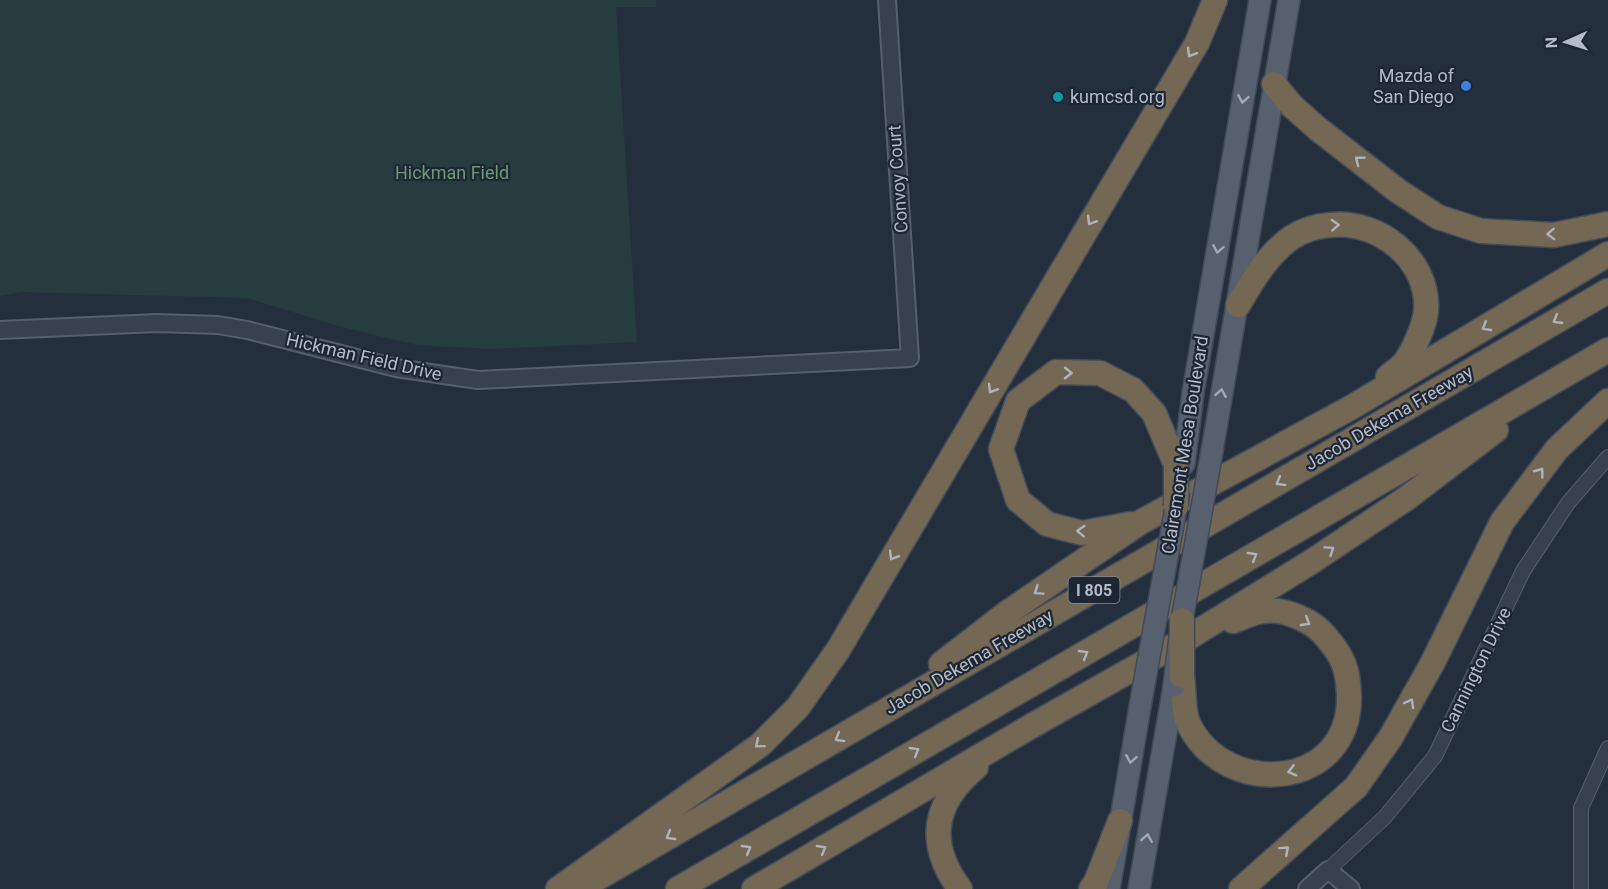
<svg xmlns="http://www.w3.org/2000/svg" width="1608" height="889" viewBox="0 0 1608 889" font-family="Roboto,sans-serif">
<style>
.green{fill:#263c3f}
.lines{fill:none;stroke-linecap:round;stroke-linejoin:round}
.minor-casing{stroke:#565f6c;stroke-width:16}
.tertiary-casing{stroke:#565f6c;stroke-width:20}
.primary-casing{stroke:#414a57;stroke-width:24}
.motorway-casing{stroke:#434c59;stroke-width:27}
.minor{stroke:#38414e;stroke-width:14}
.tertiary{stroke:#38414e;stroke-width:16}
.primary{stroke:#56606e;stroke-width:21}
.motorway{stroke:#746855;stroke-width:24}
.primary-bridge-casing{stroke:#414a57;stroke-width:24;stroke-linecap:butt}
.motorway-bridge-casing{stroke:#434c59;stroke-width:27;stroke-linecap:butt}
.primary-bridge{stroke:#56606e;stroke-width:21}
.motorway-bridge{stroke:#746855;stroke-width:24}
.oneway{stroke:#aeb4bd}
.oneway2{stroke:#a1aab7}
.shop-dot{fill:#3f7fe0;stroke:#1d2633;stroke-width:2}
.culture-dot{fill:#0f9aa8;stroke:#1d2633;stroke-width:2}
.labels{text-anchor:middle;stroke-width:4.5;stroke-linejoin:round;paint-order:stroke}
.shield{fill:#1d2633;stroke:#878f9c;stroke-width:1.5}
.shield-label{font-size:16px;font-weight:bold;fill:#b4bcc9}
.poi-label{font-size:18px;fill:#b4bcc9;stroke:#1d2633;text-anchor:end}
.park-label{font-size:18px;fill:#6b9a76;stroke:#1d2633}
.street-label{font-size:18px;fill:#b4bcc9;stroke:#1d2633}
</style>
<rect width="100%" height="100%" fill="#242f3e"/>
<!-- green -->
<polygon class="green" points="0,0 656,0 656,7 616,7 637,342 490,349 416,345 338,326 247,298 21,292 0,296"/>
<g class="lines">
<defs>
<g id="minor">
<polyline points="1328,870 1385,817 1435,756 1523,571 1568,503 1608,457"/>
<polyline points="1581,889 1581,808 1608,748"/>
</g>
<g id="tertiary">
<polyline points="0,330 157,323 218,325 247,330 396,368 478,380 910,358 887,0"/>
<polyline points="1307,889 1328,870 1351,889"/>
</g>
<g id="primary">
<polyline points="1212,451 1289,0"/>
<polyline points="1184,464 1193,393 1260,0"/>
<polyline points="1109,889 1141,701"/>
<polyline points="1139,889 1174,686"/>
</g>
<g id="motorway">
<polyline points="1274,84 1292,106 1318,129 1398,191 1438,217 1481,231 1554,235 1608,224"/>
<path d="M1238,305C1253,280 1267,255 1291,238C1303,230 1316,226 1330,225C1378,219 1430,260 1426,311C1425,325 1413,351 1405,362C1401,368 1393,372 1388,377"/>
<polyline points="1131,524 1082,533 1047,524 1018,500 1001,449 1018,401 1056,372 1100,373 1133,390 1154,413 1176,465"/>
<polyline points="941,664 1007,613 1139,523 1352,407 1608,254"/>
<path d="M1182,676C1184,688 1183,714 1189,725C1227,800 1351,789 1349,696C1348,670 1344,658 1327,638C1314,621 1285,608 1263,611C1253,612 1242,618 1233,621"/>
<polyline points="558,889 760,745 798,707 838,650 1197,43 1215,0"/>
<polyline points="579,889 1608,291"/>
<polyline points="678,889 1608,350"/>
<polyline points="754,889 1028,728 1191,636 1311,562 1407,498 1496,430"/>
<path d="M960,889C926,843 933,803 976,767"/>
<polyline points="1091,889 1096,882 1120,821"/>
<polyline points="1241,889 1356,787 1391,737 1433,662 1502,522 1557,449 1608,401"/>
</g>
</defs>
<!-- minor casing -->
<use href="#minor" class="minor-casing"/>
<!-- tertiary casing -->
<use href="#tertiary" class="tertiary-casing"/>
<!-- primary casing -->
<use href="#primary" class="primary-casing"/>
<!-- motorway casing -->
<use href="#motorway" class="motorway-casing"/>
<!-- minor -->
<use href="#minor" class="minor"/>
<!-- tertiary -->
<use href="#tertiary" class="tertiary"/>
<!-- primary -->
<use href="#primary" class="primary"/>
<!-- motorway -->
<use href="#motorway" class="motorway"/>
<defs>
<g id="primary-bridge">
<polyline points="1174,686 1182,620 1212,451"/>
<polyline points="1141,701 1179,491"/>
</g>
<g id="motorway-bridge">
<polyline points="1176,465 1176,506"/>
<polyline points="1182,620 1182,676"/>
</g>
</defs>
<!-- primary-bridge casing -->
<use href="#primary-bridge" class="primary-bridge-casing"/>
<!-- motorway-bridge casing -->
<use href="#motorway-bridge" class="motorway-bridge-casing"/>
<!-- primary-bridge -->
<use href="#primary-bridge" class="primary-bridge"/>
<!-- motorway-bridge -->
<use href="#motorway-bridge" class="motorway-bridge"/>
</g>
<!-- one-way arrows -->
<defs><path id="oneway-chevron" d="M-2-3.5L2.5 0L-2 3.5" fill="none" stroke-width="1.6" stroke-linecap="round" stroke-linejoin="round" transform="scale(1.5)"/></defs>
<g class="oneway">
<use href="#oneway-chevron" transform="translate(1191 53) rotate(121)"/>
<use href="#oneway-chevron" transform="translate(1359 160) rotate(-142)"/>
<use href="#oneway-chevron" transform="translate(1091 221) rotate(121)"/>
<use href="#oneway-chevron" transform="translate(1335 225) rotate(-3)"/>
<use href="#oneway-chevron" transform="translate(1551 234) rotate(178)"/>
<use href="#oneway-chevron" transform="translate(1557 320) rotate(150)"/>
<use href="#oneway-chevron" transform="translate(1486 327) rotate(149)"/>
<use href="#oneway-chevron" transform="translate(1068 373) rotate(1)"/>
<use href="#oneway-chevron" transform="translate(992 389) rotate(121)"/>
<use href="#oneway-chevron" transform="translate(1540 472) rotate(-53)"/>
<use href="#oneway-chevron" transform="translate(1280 482) rotate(150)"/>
<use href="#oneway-chevron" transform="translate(1081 531) rotate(-177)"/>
<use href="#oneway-chevron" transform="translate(1330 550) rotate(-34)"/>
<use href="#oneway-chevron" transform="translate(893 556) rotate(121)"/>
<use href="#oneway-chevron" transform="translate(1253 556) rotate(-30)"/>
<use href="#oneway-chevron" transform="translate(1038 591) rotate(146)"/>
<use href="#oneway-chevron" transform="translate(1306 622) rotate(31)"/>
<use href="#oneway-chevron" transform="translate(1084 654) rotate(-30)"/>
<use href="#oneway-chevron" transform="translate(1410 703) rotate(-61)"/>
<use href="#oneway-chevron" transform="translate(839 738) rotate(150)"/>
<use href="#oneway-chevron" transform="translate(759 744) rotate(140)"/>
<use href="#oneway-chevron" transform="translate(915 751) rotate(-30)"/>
<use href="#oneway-chevron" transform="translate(1292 771) rotate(166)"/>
<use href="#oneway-chevron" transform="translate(670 836) rotate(150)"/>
<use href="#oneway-chevron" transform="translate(747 849) rotate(-30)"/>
<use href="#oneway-chevron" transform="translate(822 849) rotate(-30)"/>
<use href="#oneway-chevron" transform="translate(1285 850) rotate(-42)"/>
</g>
<g class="oneway2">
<use href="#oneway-chevron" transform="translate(1243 99) rotate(100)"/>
<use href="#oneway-chevron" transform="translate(1218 249) rotate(100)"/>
<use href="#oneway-chevron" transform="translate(1221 393) rotate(-80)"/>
<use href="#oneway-chevron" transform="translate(1131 759) rotate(100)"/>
<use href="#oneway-chevron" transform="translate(1147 838) rotate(-81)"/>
</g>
<!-- markers -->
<circle class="shop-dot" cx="1466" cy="86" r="6"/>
<circle class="culture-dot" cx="1058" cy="97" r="6"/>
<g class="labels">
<!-- shield labels -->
<rect class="shield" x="1068.5" y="577" width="51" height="26" rx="4.5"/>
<g class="shield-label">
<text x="1094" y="596">I 805</text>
</g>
<!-- poi labels -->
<g class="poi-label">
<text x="1454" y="82">Mazda of<tspan x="1454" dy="21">San Diego</tspan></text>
<text x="1070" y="103" text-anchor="start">kumcsd.org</text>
</g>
<!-- park labels -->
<g class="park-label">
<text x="452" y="179">Hickman Field</text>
</g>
<!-- street labels -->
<g class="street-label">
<text transform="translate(898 179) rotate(-94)" y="6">Convoy Court</text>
<text transform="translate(364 357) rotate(13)" y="6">Hickman Field Drive</text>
<text transform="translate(1389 418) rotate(-30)" y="6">Jacob Dekema Freeway</text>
<text transform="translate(1185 445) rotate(-81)" y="6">Clairemont Mesa Boulevard</text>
<text transform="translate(969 662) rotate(-30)" y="6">Jacob Dekema Freeway</text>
<text transform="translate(1476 670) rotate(-64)" y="6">Cannington Drive</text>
</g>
</g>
<!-- north arrow -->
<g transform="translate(1566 42) rotate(267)" stroke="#1d2633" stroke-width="4.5" paint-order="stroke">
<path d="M0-4.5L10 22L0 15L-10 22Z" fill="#b4bcc9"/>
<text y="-9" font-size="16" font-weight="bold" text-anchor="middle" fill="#b4bcc9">N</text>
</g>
</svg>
